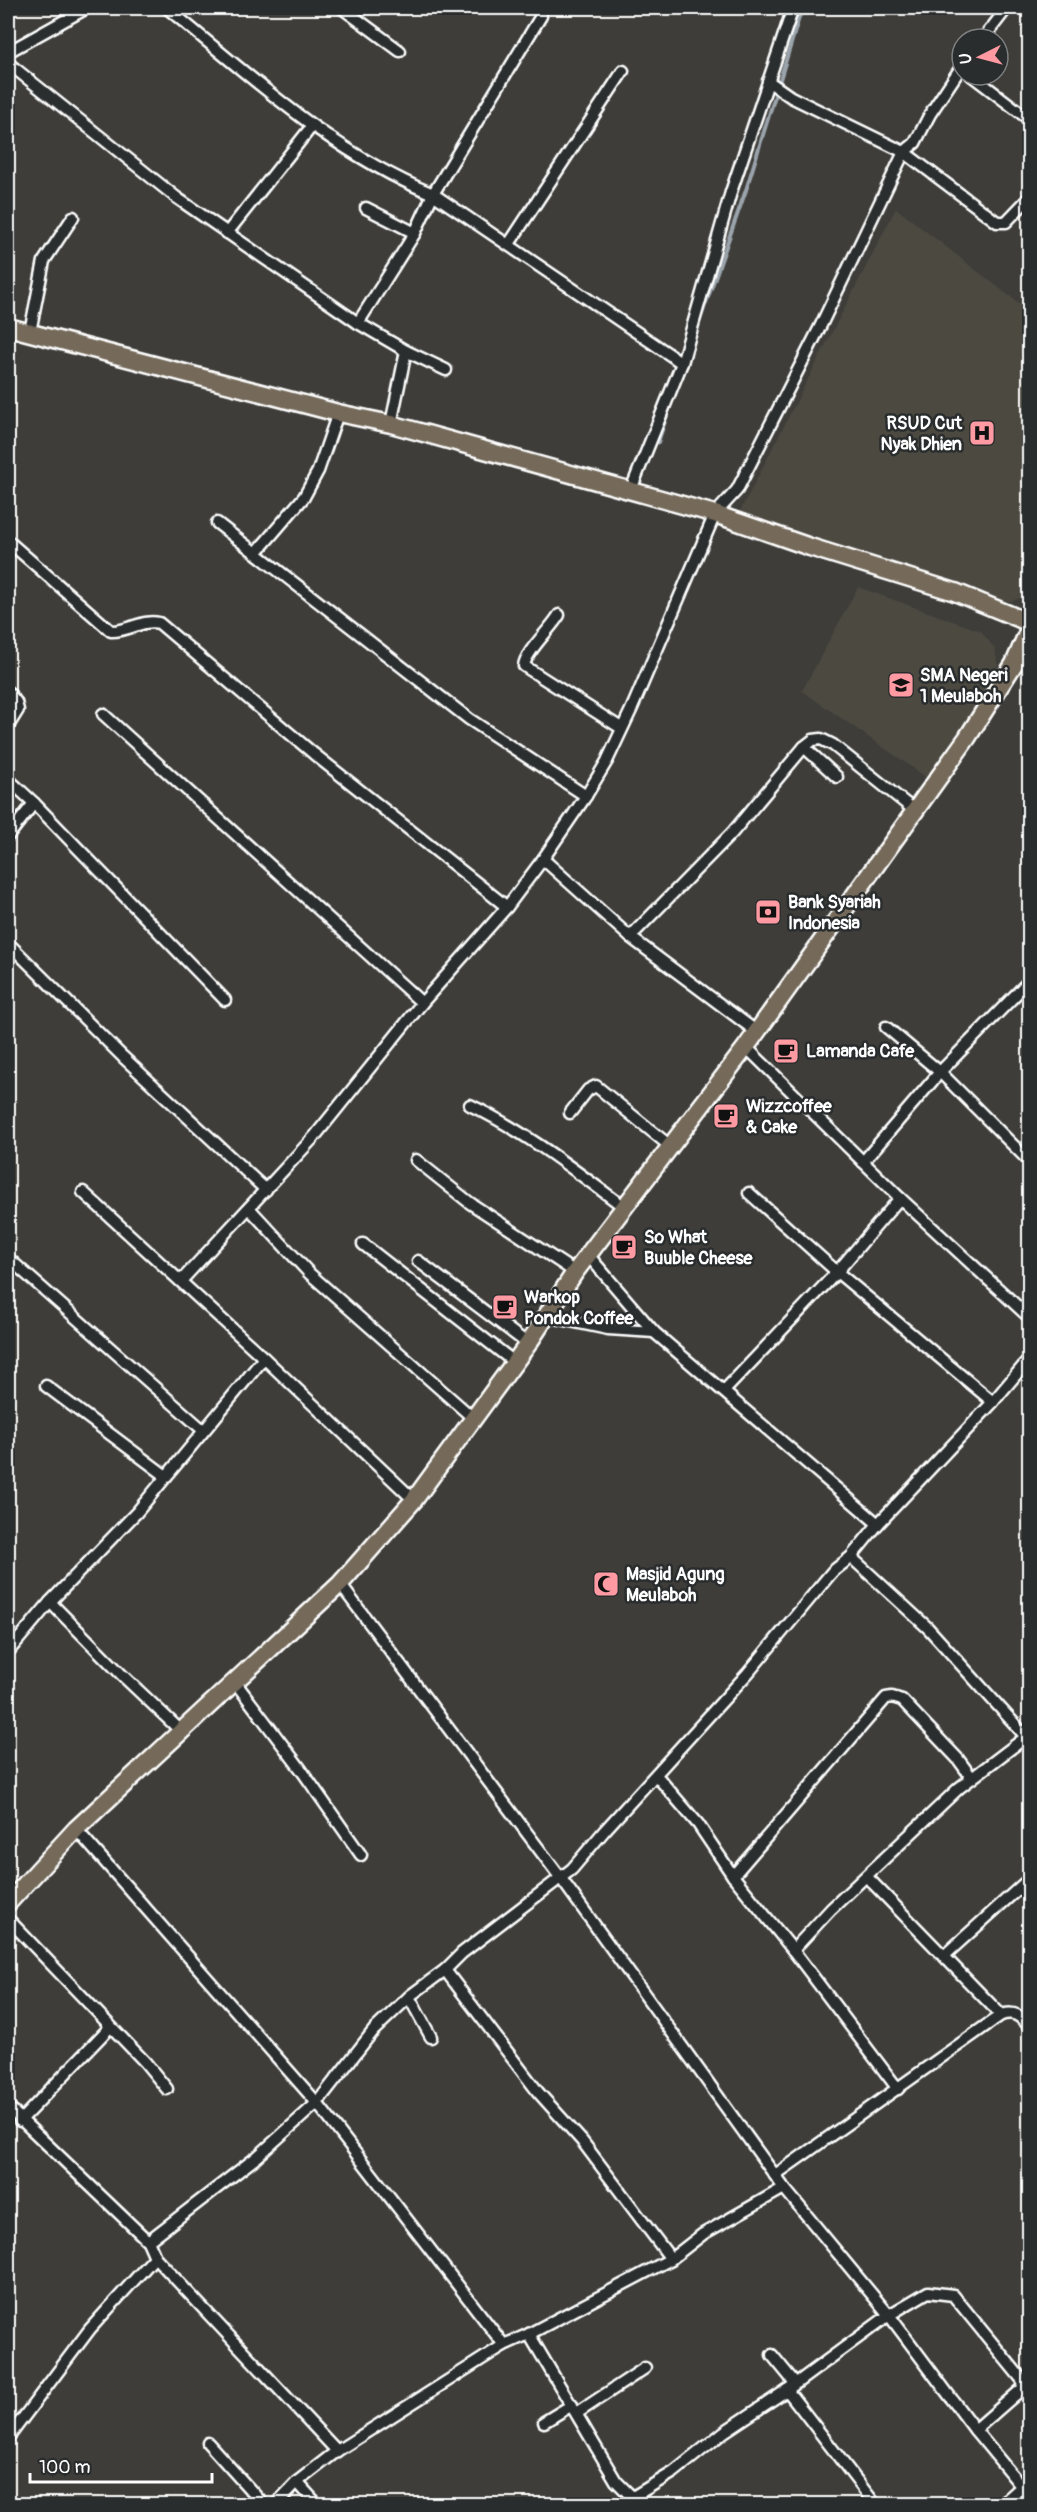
<svg xmlns="http://www.w3.org/2000/svg" width="1037" height="2512" viewBox="0 0 1037 2512" font-family="Pangolin,sans-serif">
<style>
.built{fill:#4c4841}
.lines{fill:none;stroke-linecap:round;stroke-linejoin:round}
.stream{stroke:#9ba4ac;stroke-width:4}
.minor-casing{stroke:#fff;stroke-width:15}
.primary-casing{stroke:#fff;stroke-width:21}
.trunk-casing{stroke:#fff;stroke-width:21}
.minor{stroke:#2a2d2e;stroke-width:10}
.primary{stroke:#746a5a;stroke-width:16}
.trunk{stroke:#746a5a;stroke-width:16}
.labels{text-anchor:middle;stroke-width:5;stroke-linejoin:round;paint-order:stroke}
.poi-label{font-size:18px;font-weight:bold;fill:#fff;stroke:#2a2d2e;text-anchor:start}
</style>
<rect width="100%" height="100%" fill="#3e3d39"/>
<filter id="ink" filterUnits="userSpaceOnUse"><feTurbulence type="fractalNoise" baseFrequency=".0167" numOctaves="2"/><feDisplacementMap in="SourceGraphic" scale="12" xChannelSelector="R" yChannelSelector="G"/><feConvolveMatrix kernelMatrix="1 2 1 2 8 2 1 2 1" color-interpolation-filters="sRGB"/></filter>
<g filter="url(#ink)">
<!-- built -->
<g class="built">
<polygon points="896,208 1029,311 1029,595 1012,601 983,600 737,517"/>
<polygon points="858,587 981,631 995,649 1000,680 930,780 802,691"/>
</g>
<g class="lines">
<!-- stream -->
<g class="stream">
<polyline points="696,331 746,190 802,8"/>
<polyline points="658,442 670,406"/>
</g>
<defs>
<g id="minor">
<path d="M167,8C250,76 332,153 433,194L682,363"/>
<polyline points="342,8 400,51"/>
<polyline points="983,39 1007,8"/>
<polyline points="8,52 87,8"/>
<polyline points="8,63 177,198 358,323 415,233 433,194 541,16"/>
<polyline points="971,75 1030,120"/>
<polyline points="768,81 791,97 904,152 997,222 1006,222 1030,197"/>
<polyline points="366,208 415,233"/>
<polyline points="227,233 312,126"/>
<polyline points="509,244 623,71"/>
<polyline points="358,323 406,351"/>
<polyline points="30,332 44,261 73,217"/>
<polyline points="391,424 406,351 446,370"/>
<polyline points="630,492 682,363 731,192 793,8"/>
<polyline points="217,523 469,719 586,796"/>
<path d="M8,541L111,631C128,632 142,619 159,623L314,754L507,907"/>
<polyline points="256,553 304,497 318,471 338,413"/>
<path d="M559,615C551,629 525,652 524,666L621,728"/>
<polyline points="8,692 16,702 18,710 8,726"/>
<polyline points="103,714 422,1003"/>
<polyline points="804,747 837,777"/>
<polyline points="8,779 34,803 8,836"/>
<polyline points="34,803 225,1000"/>
<polyline points="543,859 630,937 757,1032"/>
<polyline points="630,937 732,833 804,747 813,740 821,739 833,745 914,810"/>
<polyline points="8,943 123,1057 266,1190"/>
<polyline points="886,1027 940,1072 1030,1162"/>
<polyline points="746,1047 900,1198 1030,1318"/>
<path d="M470,1105C526,1132 574,1170 624,1207"/>
<polyline points="570,1113 588,1090 596,1086 670,1146"/>
<polyline points="416,1160 470,1203 575,1272"/>
<polyline points="863,1162 940,1072 1030,980"/>
<polyline points="83,1192 264,1358 414,1500"/>
<polyline points="749,1193 837,1272 993,1402"/>
<polyline points="249,1208 310,1274 473,1418"/>
<polyline points="363,1244 514,1362"/>
<polyline points="588,1255 654,1332 878,1524"/>
<polyline points="8,1258 203,1430"/>
<polyline points="418,1261 528,1344"/>
<polyline points="181,1281 315,1136 422,1003 507,907 543,859 586,796 607,761 632,708 715,514 737,490 821,325 904,152 915,143 930,114 962,66"/>
<polyline points="546,1316 608,1329 654,1332"/>
<polyline points="46,1386 166,1476"/>
<polyline points="724,1391 837,1272 900,1198"/>
<polyline points="851,1557 928,1628 1029,1740"/>
<polyline points="340,1584 560,1877 784,2188 889,2315 975,2430 1022,2487"/>
<polyline points="50,1602 123,1676 182,1732"/>
<polyline points="8,1652 50,1602 137,1512 264,1358"/>
<polyline points="235,1682 300,1768 361,1855"/>
<polyline points="656,1775 698,1824 733,1876 793,1950 898,2089"/>
<polyline points="76,1829 317,2103 504,2345"/>
<polyline points="733,1876 886,1698 892,1697 902,1700 958,1759 972,1778"/>
<polyline points="867,1877 1001,2015"/>
<polyline points="8,1919 145,2062 167,2089"/>
<polyline points="793,1950 831,1909 959,1788 1026,1737"/>
<polyline points="945,1955 1030,1878"/>
<polyline points="445,1970 538,2092 582,2141 671,2259"/>
<polyline points="409,1997 431,2037"/>
<polyline points="8,2107 148,2241 155,2257 337,2451"/>
<polyline points="20,2121 110,2027"/>
<path d="M775,2175L1001,2015C1015,2010 1021,2017 1030,2027"/>
<polyline points="148,2241 257,2157 317,2103 374,2030 411,1995 445,1970 462,1953 572,1869 605,1830 748,1673 832,1572 851,1557 878,1524 993,1402 1030,1358"/>
<polyline points="529,2334 616,2481 639,2504"/>
<polyline points="772,2355 795,2383"/>
<polyline points="787,2390 875,2504"/>
<polyline points="577,2413 645,2368"/>
<polyline points="544,2422 572,2405"/>
<polyline points="8,2438 90,2329 155,2257"/>
<polyline points="208,2443 263,2504"/>
<polyline points="297,2482 317,2504"/>
<polyline points="633,2497 674,2472 724,2432 787,2390 889,2315 928,2292 953,2295 1024,2382 1022,2389 975,2430"/>
<polyline points="276,2504 297,2482 337,2451 504,2345 529,2334 671,2259 703,2234 784,2188"/>
<polyline points="1002,2504 1030,2479"/>
</g>
<polyline id="primary" points="8,327 338,413 391,424 715,514 810,547 955,592 1030,623"/>
<polyline id="trunk" points="8,1903 76,1829 340,1584 414,1500 528,1344 575,1272 746,1047 967,738 1014,664 1030,627"/>
</defs>
<!-- minor casing -->
<use href="#minor" class="minor-casing"/>
<!-- primary casing -->
<use href="#primary" class="primary-casing"/>
<!-- trunk casing -->
<use href="#trunk" class="trunk-casing"/>
<!-- minor -->
<use href="#minor" class="minor"/>
<!-- primary -->
<use href="#primary" class="primary"/>
<!-- trunk -->
<use href="#trunk" class="trunk"/>
</g>
</g>
<!-- icons -->
<defs>
<symbol id="hospital-square" viewBox="-11 -11 22 22"><rect x="-9" y="-9" width="18" height="18" rx="4" fill="#ff9aa2" stroke="#2a2d2e"/><path d="M-5-5h3v3.5h4V-5h3V5h-3V1.5h-4V5h-3Z" fill="#111"/></symbol>
<symbol id="school-square" viewBox="-11 -11 22 22"><rect x="-9" y="-9" width="18" height="18" rx="4" fill="#ff9aa2" stroke="#2a2d2e"/><path d="M0-5L7-2L0 1L-7-2ZM-4 1L0 2.5L4 1V4Q0 6-4 4Z" fill="#111"/></symbol>
<symbol id="bank-square" viewBox="-11 -11 22 22"><rect x="-9" y="-9" width="18" height="18" rx="4" fill="#ff9aa2" stroke="#2a2d2e"/><path d="M-6-4H6V4H-6ZM0-2.3a2.3 2.3 0 1 0 0 4.6a2.3 2.3 0 1 0 0-4.6Z" fill="#111"/></symbol>
<symbol id="cafe-square" viewBox="-11 -11 22 22"><rect x="-9" y="-9" width="18" height="18" rx="4" fill="#ff9aa2" stroke="#2a2d2e"/><path d="M-5.5-4.5H6V0H3Q3 3.5 0 3.5H-2.5Q-5.5 3.5-5.5 0ZM3-3.2v2h1.7v-2ZM-6 4.5H4V6H-6Z" fill="#111"/></symbol>
<symbol id="mosque-square" viewBox="-11 -11 22 22"><rect x="-9" y="-9" width="18" height="18" rx="4" fill="#ff9aa2" stroke="#2a2d2e"/><path d="M3.5-4.9A6 6 0 1 0 3.5 4.9A5 5 0 1 1 3.5-4.9Z" fill="#111"/></symbol>
</defs>
<g fill-rule="evenodd">
<use href="#hospital-square" x="967" y="418" width="30" height="30"/>
<use href="#school-square" x="886" y="670" width="30" height="30"/>
<use href="#bank-square" x="753" y="897" width="30" height="30"/>
<use href="#cafe-square" x="771" y="1036" width="30" height="30"/>
<use href="#cafe-square" x="711" y="1101" width="30" height="30"/>
<use href="#cafe-square" x="609" y="1232" width="30" height="30"/>
<use href="#cafe-square" x="490" y="1292" width="30" height="30"/>
<use href="#mosque-square" x="591" y="1569" width="30" height="30"/>
</g>
<g class="labels">
<!-- poi labels -->
<g class="poi-label">
<text x="962" y="429" text-anchor="end">RSUD Cut<tspan x="962" dy="21">Nyak Dhien</tspan></text>
<text x="920" y="681">SMA Negeri<tspan x="920" dy="21">1 Meulaboh</tspan></text>
<text x="788" y="908">Bank Syariah<tspan x="788" dy="21">Indonesia</tspan></text>
<text x="806" y="1057">Lamanda Cafe</text>
<text x="746" y="1112">Wizzcoffee<tspan x="746" dy="21">&amp; Cake</tspan></text>
<text x="644" y="1243">So What<tspan x="644" dy="21">Buuble Cheese</tspan></text>
<text x="524" y="1303">Warkop<tspan x="524" dy="21">Pondok Coffee</tspan></text>
<text x="626" y="1580">Masjid Agung<tspan x="626" dy="21">Meulaboh</tspan></text>
</g>
</g>
<!-- margin -->
<rect width="1037" height="2512" fill="none" stroke="#2a2d2e" stroke-width="30"/>
<rect x="15" y="15" width="1007" height="2482" fill="none" stroke="#fff" stroke-width="2" filter="url(#ink)"/>
<!-- north arrow -->
<g transform="translate(980 57) rotate(264)"><circle r="28" fill="#2a2d2e" stroke="#7f8182" stroke-width="1.5"/>
<path d="M0-4.5L10 22L0 15L-10 22Z" fill="#ff9aa2"/>
<text y="-9" font-size="16" font-weight="bold" text-anchor="middle" fill="#ffffff">U</text>
</g>
<!-- scale -->
<path d="M30 2473v9h182v-9" fill="none" stroke="#ffffff" stroke-width="3"/>
<text x="39" y="2473" font-size="18" fill="#ffffff" stroke="#2a2d2e" stroke-width="4.5" paint-order="stroke">100 m</text>
</svg>
